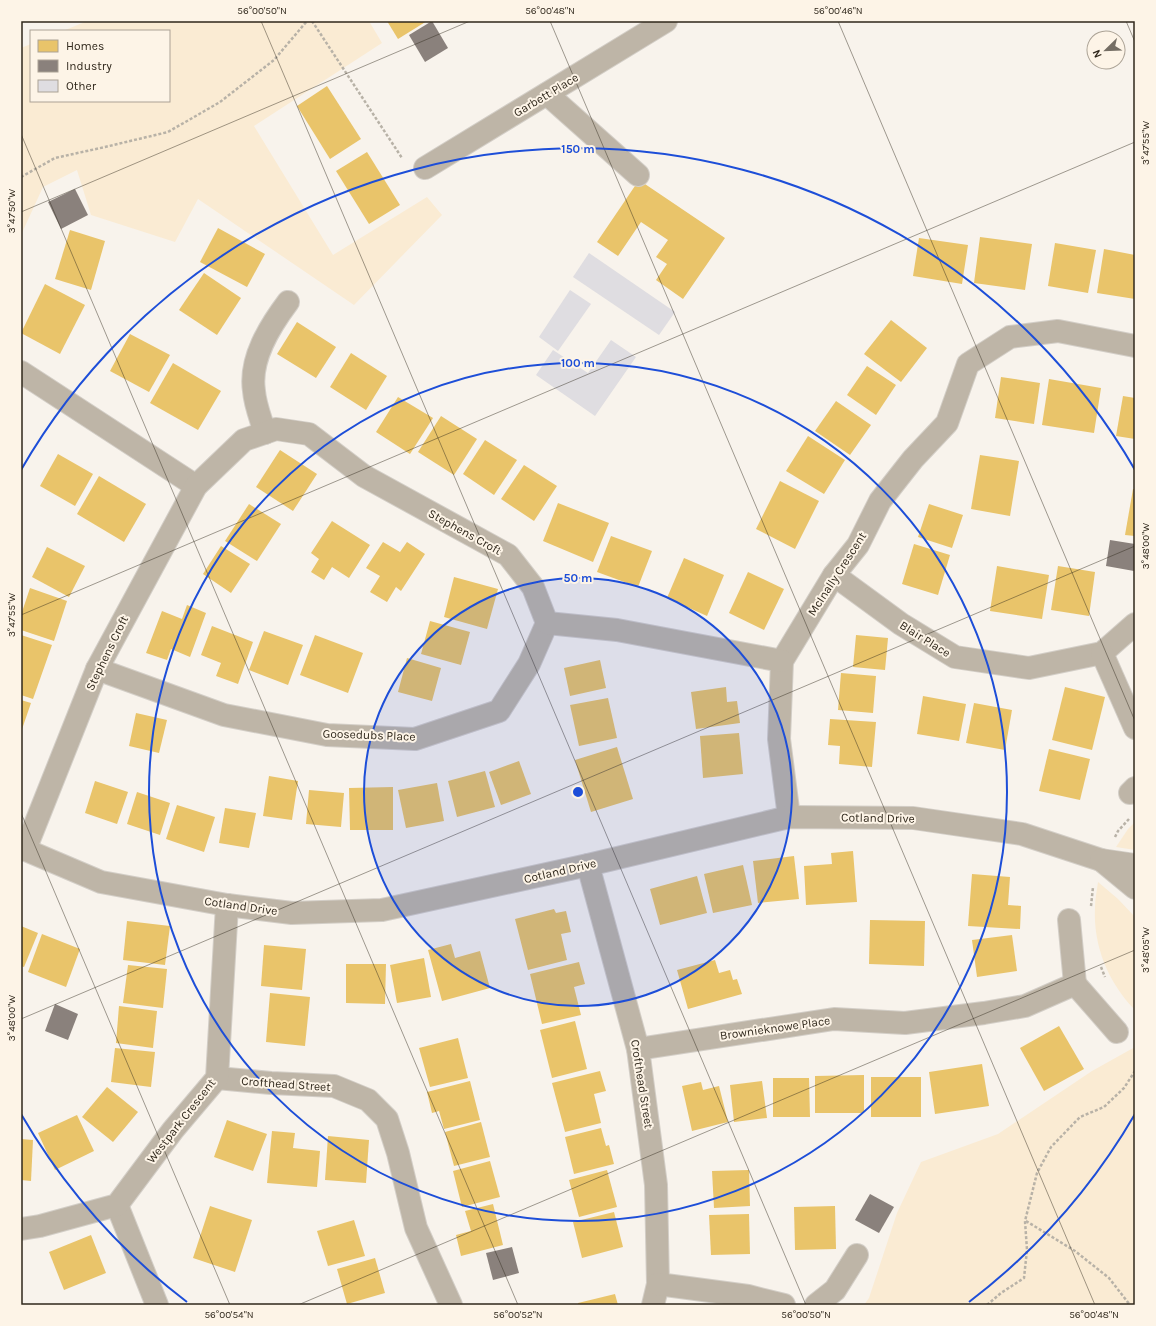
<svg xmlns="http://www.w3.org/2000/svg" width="1156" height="1326" viewBox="0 0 1156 1326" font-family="Karla,sans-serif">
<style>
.green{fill:#faebd3}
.homes{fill:#e9c46a}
.industry{fill:#8a817c}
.building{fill:#dfdde1}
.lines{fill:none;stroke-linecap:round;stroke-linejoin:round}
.minor-casing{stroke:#d3cec7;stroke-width:24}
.path{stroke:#b8b2a7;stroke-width:2.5;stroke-dasharray:3 2;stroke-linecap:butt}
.minor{stroke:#beb5a7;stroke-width:22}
.ticks{fill:none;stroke:#2f271b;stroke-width:1;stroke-opacity:0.45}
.ring{fill:none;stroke:#1d4ed8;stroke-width:2}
.labels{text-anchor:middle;stroke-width:4;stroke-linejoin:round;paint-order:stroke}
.street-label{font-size:12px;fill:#2f271b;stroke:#fdf4e7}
.centre{fill:#1d4ed8;stroke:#fdf4e7;stroke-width:2}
.ring-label{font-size:12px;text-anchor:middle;font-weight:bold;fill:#1d4ed8;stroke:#fdf4e7;stroke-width:4;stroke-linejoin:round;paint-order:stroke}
.neatline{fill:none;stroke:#2f271b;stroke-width:1.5}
.ticks-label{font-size:10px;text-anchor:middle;fill:#2f271b}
</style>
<rect width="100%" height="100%" fill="#f8f3ec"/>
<!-- green -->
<g class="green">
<polygon points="87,21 369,21 382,43 254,126 333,255 427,197 442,215 354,305 198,199 175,242 91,215 77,170 43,187 21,235 21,48 31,44 31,101 169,101 169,31 63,31"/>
<polygon points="1135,822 1135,850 1116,847 1128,829"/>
<path d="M1098,882L1118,899L1135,917V1010C1108,982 1093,946 1095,907C1095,899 1097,890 1098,882Z"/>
<polygon points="1135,1047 1135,1305 864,1305 869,1298 897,1213 921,1162 998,1134 1092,1071"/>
</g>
<!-- homes -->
<g class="homes">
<polygon points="387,21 427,21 398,39"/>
<polygon points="327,86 361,139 330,159 297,106"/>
<polygon points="367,152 400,205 369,224 336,171"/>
<polygon points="639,180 725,238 683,299 656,280 667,264 656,257 668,240 641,222 618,256 597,242"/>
<polygon points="218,228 265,254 247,287 200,262"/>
<polygon points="70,230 105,241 91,290 55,279"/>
<polygon points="980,237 1032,244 1025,290 974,283"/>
<polygon points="919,238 968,245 962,284 913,276"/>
<polygon points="1055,243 1096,250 1088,293 1048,286"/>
<polygon points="1104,249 1135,255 1135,299 1097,293"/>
<polygon points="204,273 241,298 217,335 179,310"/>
<polygon points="45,284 85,305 60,354 21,333"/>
<polygon points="891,320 927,348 901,382 864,354"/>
<polygon points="297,322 336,347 316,378 277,354"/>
<polygon points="130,334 170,355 149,392 110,371"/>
<polygon points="351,353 387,376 366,410 330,387"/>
<polygon points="173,363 221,391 198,430 150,403"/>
<polygon points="867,366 896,385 876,415 847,395"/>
<polygon points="1001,377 1040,383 1034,424 995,418"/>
<polygon points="1049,379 1101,388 1094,433 1042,425"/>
<polygon points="1123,396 1135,398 1135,439 1116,436"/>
<polygon points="398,397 433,418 410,454 376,432"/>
<polygon points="836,401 871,425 850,455 815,431"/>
<polygon points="441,416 477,439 454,475 418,452"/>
<polygon points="808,436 845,460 824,494 786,471"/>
<polygon points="485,440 517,460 494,495 463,474"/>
<polygon points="280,450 317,474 293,511 256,487"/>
<polygon points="58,454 93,474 75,506 40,486"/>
<polygon points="980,455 1019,461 1010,516 971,509"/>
<polygon points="524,465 557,486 534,521 501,499"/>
<polygon points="99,476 146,504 124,542 77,514"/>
<polygon points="780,481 819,501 795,549 756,529"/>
<polygon points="1133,489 1135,489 1135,536 1125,535"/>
<polygon points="558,503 609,523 593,562 543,541"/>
<polygon points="249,504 281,524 257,561 225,541"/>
<polygon points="929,504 963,515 952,548 918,537"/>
<polygon points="332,521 370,545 349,578 332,567 324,580 311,572 319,559 311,553"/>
<polygon points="611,536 652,551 638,587 597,572"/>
<polygon points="383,542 400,552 407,542 425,554 401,591 396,587 387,602 370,592 380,576 366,568"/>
<polygon points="914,544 950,555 938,595 902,584"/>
<polygon points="221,546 250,564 231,593 203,574"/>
<polygon points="47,547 85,566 69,597 32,577"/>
<polygon points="684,558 724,575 707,616 667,598"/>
<polygon points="997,566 1049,575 1042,619 990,611"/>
<polygon points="1058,566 1095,572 1089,616 1051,610"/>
<polygon points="748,572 784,589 764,630 729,613"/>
<polygon points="454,577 498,589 487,629 444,617"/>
<polygon points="30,588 67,601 54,641 21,630 21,615"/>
<polygon points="187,605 206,613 190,657 171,649 167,660 146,653 162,611 182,619"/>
<polygon points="430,621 470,632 461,665 421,654"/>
<polygon points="212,626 253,642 238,684 216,676 221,663 201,655"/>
<polygon points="264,631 303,645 288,685 249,670"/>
<polygon points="21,635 52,645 33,699 21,695"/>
<polygon points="315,635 363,653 348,693 300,675"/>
<polygon points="856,635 888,638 885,670 853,667"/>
<polygon points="407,658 441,668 432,701 398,692"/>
<polygon points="600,660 606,688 570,696 564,668"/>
<polygon points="841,673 876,676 873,713 838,710"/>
<polygon points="726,687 727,702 737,701 740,723 696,729 691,692"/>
<polygon points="1065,687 1105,697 1092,750 1052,740"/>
<polygon points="923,696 966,704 959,741 917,734"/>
<polygon points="608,698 617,738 579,746 570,705"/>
<polygon points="21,700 31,703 21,732"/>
<polygon points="974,703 1012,710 1005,750 966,743"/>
<polygon points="136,713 167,720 159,753 129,746"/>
<polygon points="830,719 876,722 872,767 839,764 840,746 828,745"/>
<polygon points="739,733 743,774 703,778 700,736"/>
<polygon points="617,747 633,799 591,812 575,760"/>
<polygon points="1049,749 1090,759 1080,800 1039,791"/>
<polygon points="519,761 531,794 501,805 489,772"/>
<polygon points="485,771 495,807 457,817 448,781"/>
<polygon points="269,776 298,781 292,820 263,816"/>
<polygon points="95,781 128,792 117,824 85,813"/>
<polygon points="437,783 444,821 406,828 398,790"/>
<polygon points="393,787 393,830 350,830 349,788"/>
<polygon points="309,790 344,793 341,827 306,824"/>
<polygon points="137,792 170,803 160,835 127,824"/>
<polygon points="177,805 215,817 204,852 166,839"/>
<polygon points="225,808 256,813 249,848 219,843"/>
<polygon points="853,851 857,902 806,905 804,866 832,864 831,853"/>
<polygon points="794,856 799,899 758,903 753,861"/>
<polygon points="743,865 752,905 713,913 704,874"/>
<polygon points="972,874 1010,877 1008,905 1021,906 1020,929 968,926"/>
<polygon points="697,876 707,913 660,925 650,889"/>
<polygon points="554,909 556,913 566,911 571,932 561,934 567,960 528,970 515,919"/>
<polygon points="870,920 925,921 924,966 869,964"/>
<polygon points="127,921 170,926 165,965 123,960"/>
<polygon points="21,926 38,933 24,967 21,966"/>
<polygon points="42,934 80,949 66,987 28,972"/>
<polygon points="1012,935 1017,971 977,977 972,940"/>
<polygon points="451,944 455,958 480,951 490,988 442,1001 428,950"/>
<polygon points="264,945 306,949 302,990 261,986"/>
<polygon points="424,958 431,997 397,1003 390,965"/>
<polygon points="715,960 719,973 730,970 733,980 737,979 742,994 688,1009 677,970"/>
<polygon points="579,962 585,984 574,987 581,1015 542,1024 530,974"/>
<polygon points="346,964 386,964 385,1004 346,1003"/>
<polygon points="128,965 167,969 163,1008 123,1003"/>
<polygon points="270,993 310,997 305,1046 266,1042"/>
<polygon points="119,1006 157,1011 153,1048 116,1043"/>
<polygon points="575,1021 587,1069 552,1078 540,1030"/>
<polygon points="1059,1026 1084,1069 1044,1091 1020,1048"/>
<polygon points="458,1038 468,1078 430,1087 419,1048"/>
<polygon points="115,1048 155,1052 151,1087 111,1082"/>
<polygon points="982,1064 989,1106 935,1114 929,1072"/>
<polygon points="600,1071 606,1091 594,1094 601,1123 565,1132 552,1083"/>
<polygon points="864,1075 864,1113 815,1113 815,1076"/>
<rect x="871" y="1077" width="50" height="40"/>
<polygon points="773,1078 809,1078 810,1117 773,1117"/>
<polygon points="470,1081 480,1120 444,1129 439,1111 432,1113 427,1092"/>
<polygon points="762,1081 767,1118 734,1122 730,1085"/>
<polygon points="701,1082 703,1090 719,1086 728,1122 692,1131 682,1086"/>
<polygon points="107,1087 138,1112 113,1142 82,1117"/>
<polygon points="77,1115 94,1151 55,1170 38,1133"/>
<polygon points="227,1120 267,1134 253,1171 214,1157"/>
<polygon points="481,1122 490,1157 454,1166 445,1132"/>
<polygon points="601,1128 606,1146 609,1145 614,1164 574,1174 565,1137"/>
<polygon points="272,1131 295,1133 293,1148 320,1151 317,1187 267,1183"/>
<polygon points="328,1136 369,1140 366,1183 325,1180"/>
<polygon points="21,1139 33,1140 31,1181 21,1180"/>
<polygon points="490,1161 500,1197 462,1207 453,1171"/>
<polygon points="607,1170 617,1207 579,1217 569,1180"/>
<polygon points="749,1170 750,1206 714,1208 712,1171"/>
<polygon points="493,1204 503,1245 461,1256 456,1235 471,1231 465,1211"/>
<polygon points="210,1206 252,1220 235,1272 193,1258"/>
<polygon points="835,1206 836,1249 795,1250 794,1207"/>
<polygon points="614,1212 623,1247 582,1258 573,1222"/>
<polygon points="749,1214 750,1254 711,1255 709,1215"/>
<polygon points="354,1220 365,1256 328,1266 317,1231"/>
<polygon points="91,1235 106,1273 64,1290 49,1252"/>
<polygon points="375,1258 385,1293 347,1304 337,1269"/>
<polygon points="615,1294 618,1305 578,1305 578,1303"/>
</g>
<!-- industry -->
<g class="industry">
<polygon points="432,21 448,48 425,62 409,35"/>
<polygon points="75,189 88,215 61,229 48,202"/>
<polygon points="1110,540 1135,544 1134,571 1106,566"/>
<polygon points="55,1004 78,1014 68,1040 45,1031"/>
<polygon points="870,1194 894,1207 879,1233 855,1220"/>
<polygon points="512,1247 519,1273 493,1280 486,1253"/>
</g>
<!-- building -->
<g class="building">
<polygon points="589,253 675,312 659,335 573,277"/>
<polygon points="570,290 591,304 558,351 539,337"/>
<polygon points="611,340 636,357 595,416 536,375 553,350 588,373"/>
</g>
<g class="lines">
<defs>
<g id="minor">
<polyline points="547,94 638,175"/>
<polyline points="425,168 666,21"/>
<polyline points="21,372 196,486"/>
<path d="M265,433C261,419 255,405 254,391C249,359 270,326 288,302"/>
<polyline points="834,575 901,624 955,657 1029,668 1102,653 1135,624"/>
<polyline points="1102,653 1135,728"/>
<polyline points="97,669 224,715 327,735 415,739 499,711 529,664 547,623"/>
<polyline points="1130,793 1135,788"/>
<polyline points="789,817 779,739 782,661 834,575 858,545 880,501 913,459 947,423 968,364 1010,337 1058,331 1135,346"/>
<polyline points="21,848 101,882 227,905 292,913 382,910 588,865 789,817 913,818 1022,834 1101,860"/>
<polyline points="25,850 97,669 196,486 244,440 276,429 309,434 364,476 508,555 533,587 547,623 617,630 782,661"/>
<polyline points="588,865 638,1049 656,1185 658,1284 653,1305"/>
<polyline points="1135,865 1101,860 1135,888"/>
<polyline points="1069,920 1075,984"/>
<polyline points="638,1049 834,1019 905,1023 984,1013 1025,1006 1075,984 1117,1032"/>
<polyline points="217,1078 271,1083 334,1086 368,1100 387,1119 398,1153 416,1228 451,1305"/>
<polyline points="117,1205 157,1305"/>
<polyline points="21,1229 40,1226 117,1205 173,1130 217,1078 227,905"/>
<polyline points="658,1284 748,1296 784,1305"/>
<polyline points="816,1305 835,1290 857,1255"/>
</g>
</defs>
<!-- minor casing -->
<use href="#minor" class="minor-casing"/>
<!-- path -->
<g class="path">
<polyline points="312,21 402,158"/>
<polyline points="21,177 55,158 105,147 168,132 220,102 274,60 307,21"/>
<polyline points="1115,837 1118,831 1129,819"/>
<polyline points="1091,906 1093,887"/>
<polyline points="1101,967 1105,977"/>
<polyline points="1026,1221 1075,1251 1109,1278 1130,1305"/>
<polyline points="987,1305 1001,1293 1024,1278 1027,1250 1025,1221 1037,1173 1051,1147 1080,1117 1104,1107 1124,1088 1135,1071"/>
</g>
<!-- minor -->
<use href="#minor" class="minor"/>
</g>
<!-- ticks -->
<path class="ticks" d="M261,21L806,1305M550,21L1095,1305M838,21L1135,721M1126,21L1135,42M21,134L518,1305M21,212L470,21M21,615L1135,142M21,813L230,1305M21,1019L1135,546M298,1305L1135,950"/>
<!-- distance rings -->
<circle cx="578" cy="792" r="214" fill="#1d4ed8" fill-opacity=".12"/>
<g class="ring">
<circle cx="578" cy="792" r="214"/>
<circle cx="578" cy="792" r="429"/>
<path d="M1135 1114A643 643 0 0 1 969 1302M187 1302A643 643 0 0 1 21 1114M21 470A643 643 0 0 1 1135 470"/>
</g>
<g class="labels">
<!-- street labels -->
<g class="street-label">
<text transform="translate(546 95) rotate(-31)" y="4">Garbett Place</text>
<text transform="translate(465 532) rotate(29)" y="4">Stephens Croft</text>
<text transform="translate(837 574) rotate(-57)" y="4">McInally Crescent</text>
<text transform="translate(925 639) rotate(32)" y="4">Blair Place</text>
<text transform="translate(107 653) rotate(-64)" y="4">Stephens Croft</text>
<text transform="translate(369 735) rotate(2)" y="4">Goosedubs Place</text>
<text transform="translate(878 818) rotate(1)" y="4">Cotland Drive</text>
<text transform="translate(560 871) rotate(-13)" y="4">Cotland Drive</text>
<text transform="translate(241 906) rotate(8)" y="4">Cotland Drive</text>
<text transform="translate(775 1028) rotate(-8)" y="4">Brownieknowe Place</text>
<text transform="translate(286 1084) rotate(4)" y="4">Crofthead Street</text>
<text transform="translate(642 1084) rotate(81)" y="4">Crofthead Street</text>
<text transform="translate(181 1121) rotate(-52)" y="4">Westpark Crescent</text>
</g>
</g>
<circle cx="578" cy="792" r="6" class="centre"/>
<g class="ring-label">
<text x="578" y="153">150 m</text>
<text x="578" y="367">100 m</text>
<text x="578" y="582">50 m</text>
</g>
<!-- border -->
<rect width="1156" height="1326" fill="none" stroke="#fdf4e7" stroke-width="44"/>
<!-- legend -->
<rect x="30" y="30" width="140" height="72" fill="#fdf4e7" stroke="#aba295"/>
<rect x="38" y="40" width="20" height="12" fill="#e9c46a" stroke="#aba295"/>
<text x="66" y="50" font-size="12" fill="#2f271b">Homes</text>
<rect x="38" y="60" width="20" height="12" fill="#8a817c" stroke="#aba295"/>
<text x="66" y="70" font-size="12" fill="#2f271b">Industry</text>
<rect x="38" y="80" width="20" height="12" fill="#dfdde1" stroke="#aba295"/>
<text x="66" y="90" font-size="12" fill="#2f271b">Other</text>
<!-- north arrow -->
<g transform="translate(1106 50) rotate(247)"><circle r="19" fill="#fdf4e7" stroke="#aba295"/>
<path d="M0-3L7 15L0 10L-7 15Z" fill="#756e64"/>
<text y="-6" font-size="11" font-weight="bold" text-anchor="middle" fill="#2f271b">N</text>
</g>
<rect x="22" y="22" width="1112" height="1282" class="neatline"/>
<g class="ticks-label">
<text x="262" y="14">56°00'50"N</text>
<text x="550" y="14">56°00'48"N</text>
<text x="838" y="14">56°00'46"N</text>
<text transform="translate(1145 143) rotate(-90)" y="4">3°47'55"W</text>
<text transform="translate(11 211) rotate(-90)" y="4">3°47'50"W</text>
<text transform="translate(1145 546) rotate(-90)" y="4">3°48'00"W</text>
<text transform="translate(11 615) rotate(-90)" y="4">3°47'55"W</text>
<text transform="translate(1145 950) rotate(-90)" y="4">3°48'05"W</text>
<text transform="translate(11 1018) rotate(-90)" y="4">3°48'00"W</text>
<text x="229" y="1318">56°00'54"N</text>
<text x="518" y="1318">56°00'52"N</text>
<text x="806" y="1318">56°00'50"N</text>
<text x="1094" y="1318">56°00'48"N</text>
</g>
</svg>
